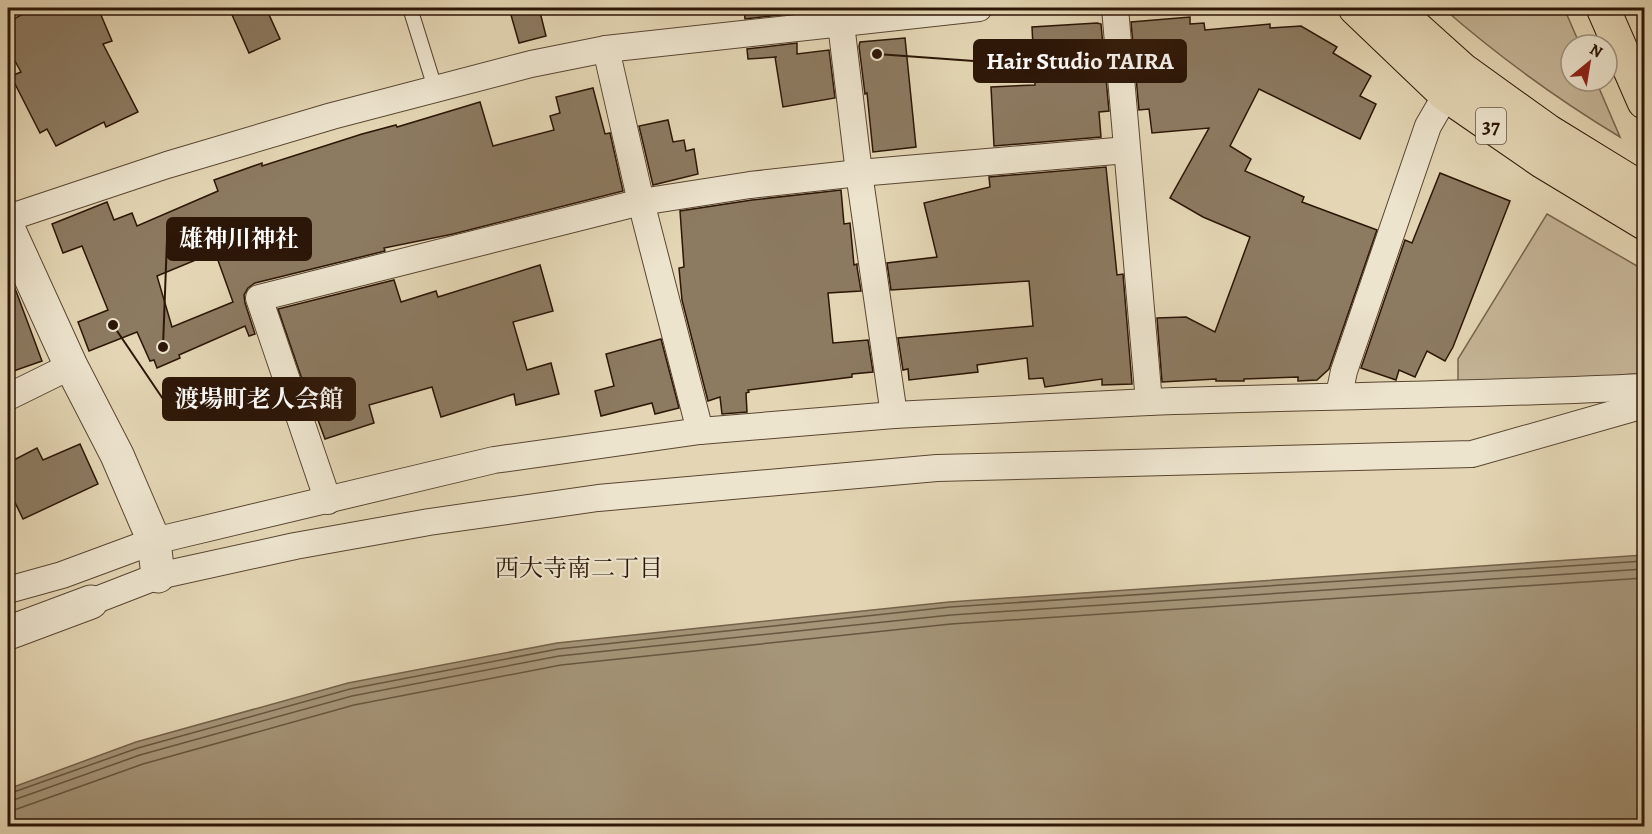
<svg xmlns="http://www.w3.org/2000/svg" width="1652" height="834" viewBox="0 0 1652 834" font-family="Alegreya,'Noto Serif JP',serif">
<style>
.green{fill:#c5b597;stroke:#78664f;stroke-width:1.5}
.water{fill:#a59579;stroke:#75624b;stroke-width:1.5}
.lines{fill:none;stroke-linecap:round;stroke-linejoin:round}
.shore{stroke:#685640;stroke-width:1.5}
.building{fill:#8c7a61;stroke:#2c1607;stroke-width:1.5;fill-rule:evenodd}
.service-casing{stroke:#5a4632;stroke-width:16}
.minor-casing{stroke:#5a4632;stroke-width:28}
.tertiary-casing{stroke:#5a4632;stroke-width:35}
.primary-casing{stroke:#2c1607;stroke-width:35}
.service{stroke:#ede4ce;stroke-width:14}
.minor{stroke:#ede4ce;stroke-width:26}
.tertiary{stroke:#ede4ce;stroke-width:33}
.primary{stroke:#e4d6b4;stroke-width:33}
.labels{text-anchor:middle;stroke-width:4.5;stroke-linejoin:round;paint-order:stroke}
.shield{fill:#ede4ce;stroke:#665443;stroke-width:1.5}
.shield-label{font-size:21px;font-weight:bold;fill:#2c1607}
.neighbourhood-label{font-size:24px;fill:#2c1607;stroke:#ede4ce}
.leader{fill:none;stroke:#2c1607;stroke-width:2}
.callout-dot{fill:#2c1607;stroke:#ede4ce;stroke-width:2}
.callout{fill:#2c1607;stroke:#2c1607;stroke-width:2}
.callout-label{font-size:24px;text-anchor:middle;font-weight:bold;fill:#fff}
</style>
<rect width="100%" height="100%" fill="#e4d6b4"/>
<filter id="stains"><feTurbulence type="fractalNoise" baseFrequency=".00333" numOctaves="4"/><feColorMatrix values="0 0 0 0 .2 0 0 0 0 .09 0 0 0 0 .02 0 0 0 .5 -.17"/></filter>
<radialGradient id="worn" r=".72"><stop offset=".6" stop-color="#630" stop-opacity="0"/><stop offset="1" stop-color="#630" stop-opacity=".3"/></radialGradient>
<!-- green -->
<g class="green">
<path d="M1443,8H1564L1580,45H1571V81H1596L1620,137C1557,99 1498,56 1443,8Z"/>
<polygon points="1547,214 1644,270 1644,373 1529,384 1458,382 1458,359"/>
</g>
<!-- water -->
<polygon class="water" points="1644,555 1644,826 8,826 8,789 136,742 348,683 557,643 949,602"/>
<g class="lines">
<!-- shore -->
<g class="shore">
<polyline points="8,794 138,748 350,689 558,649 950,607 1644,561"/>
<polyline points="8,802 140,755 352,696 559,656 951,615 1644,569"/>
<polyline points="8,811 17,809 143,764 354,705 561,665 951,624 1644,578"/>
</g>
</g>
<!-- building -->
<g class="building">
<polygon points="34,8 98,8 112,41 103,44 138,112 106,127 104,122 56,146 47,129 40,133 11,76 21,72 8,48 8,22"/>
<polygon points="229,8 266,8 280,39 249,53"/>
<polygon points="509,8 539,8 546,36 519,43"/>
<polygon points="744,8 797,8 797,13 745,19"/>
<polygon points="1190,17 1190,24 1204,23 1205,30 1270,24 1270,28 1301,26 1337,47 1333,53 1371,76 1360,96 1376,104 1360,139 1259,89 1230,146 1251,159 1245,171 1304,197 1302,202 1377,230 1329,369 1317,380 1298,381 1298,377 1244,379 1244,381 1216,381 1216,379 1162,382 1157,318 1186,317 1215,332 1250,237 1203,217 1170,198 1209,128 1152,133 1149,109 1139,110 1131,22"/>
<polygon points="1097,23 1101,24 1109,111 1099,112 1101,137 994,146 991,87 1035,85 1032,27"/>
<polygon points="905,38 916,147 873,152 867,93 865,94 859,46 860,42"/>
<polygon points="797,43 797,54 829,50 835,98 783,107 775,57 777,57 748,59 747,49"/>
<path d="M593,88L605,134L610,133L623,191L453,234L384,248L385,251L255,283L248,288L244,295L245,303L255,334L249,336L245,326L179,355L180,358L157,368L154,360L150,361L137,332L89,351L78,322L108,310L82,246L63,253L52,224L107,202L114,220L132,213L137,226L218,191L214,180L262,163V166L362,134L396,125L397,127L480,102L493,146L554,130L550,116L560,113L556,97ZM215,252L233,302L172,327L157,276Z"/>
<polygon points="668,120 673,142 684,140 686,151 694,149 698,174 653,185 639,126"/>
<polygon points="1106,167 1117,275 1123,274 1132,384 1102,385 1102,379 1045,387 1043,378 1029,379 1027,358 977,365 978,372 909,380 908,369 903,370 898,338 1033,326 1029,281 891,290 887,263 937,257 924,203 990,187 989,177"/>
<polygon points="1440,173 1510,201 1453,347 1445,361 1427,351 1415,377 1399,370 1396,380 1361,368 1405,240 1412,243"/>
<polygon points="841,190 844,224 850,223 854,265 857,264 857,267 861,291 828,293 833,343 868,340 873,372 852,374 852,377 748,390 749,392 746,393 747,412 722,414 720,397 708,401 682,300 679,268 684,267 680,211 752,200"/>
<polygon points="540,265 553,311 513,322 527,370 551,363 559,394 516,405 514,394 441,417 432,387 369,405 374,423 325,439 318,420 316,420 278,309 394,280 401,302 436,291 438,297"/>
<polygon points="8,276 9,276 16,291 42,361 8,373"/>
<polygon points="661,339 679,408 655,414 652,403 601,416 595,391 614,386 606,354"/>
<polygon points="80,444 98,484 23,519 8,488 8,463 37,448 43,460"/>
</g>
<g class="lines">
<defs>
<polyline id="service" points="410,8 435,88"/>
<g id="minor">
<path d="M1115,8L1149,402C1314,396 1479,395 1644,387"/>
<polyline points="841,24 859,173 894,415"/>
<polyline points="606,49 641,202 700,431"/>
<polyline points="8,218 167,165 332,116 531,64 606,49 979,8"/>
<polyline points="1339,395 1344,371 1428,126 1446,95"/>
<polyline points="8,397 71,366"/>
<polyline points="328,501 259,298 641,202 750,185 859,173 1127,150"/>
<polyline points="8,590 62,575 154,541 494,460 700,431 894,415 1149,402"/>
<polyline points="91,602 158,576 295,546 429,522 598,498 937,468 1472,454 1644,405"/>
</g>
<g id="tertiary">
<polyline points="8,228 71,366 117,455 154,541 158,576"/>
<polyline points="8,633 91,602"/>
</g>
<g id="primary">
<polyline points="1355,8 1446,95 1543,162 1644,223"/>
<polyline points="1394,8 1463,70 1548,131 1644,190"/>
<polyline points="1603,8 1644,102"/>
</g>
</defs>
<!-- service casing -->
<use href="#service" class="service-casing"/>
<!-- minor casing -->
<use href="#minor" class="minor-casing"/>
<!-- tertiary casing -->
<use href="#tertiary" class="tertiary-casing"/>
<!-- primary casing -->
<use href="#primary" class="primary-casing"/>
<!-- service -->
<use href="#service" class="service"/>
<!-- minor -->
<use href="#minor" class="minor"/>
<!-- tertiary -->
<use href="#tertiary" class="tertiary"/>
<!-- primary -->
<use href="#primary" class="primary"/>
</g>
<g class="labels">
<!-- shield labels -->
<rect class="shield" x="1476" y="108" width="30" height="36" rx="4.5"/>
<g class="shield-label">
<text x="1491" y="133">37</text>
</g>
<!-- neighbourhood labels -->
<g class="neighbourhood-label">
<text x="579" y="576">西大寺南二丁目</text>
</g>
</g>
<!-- callouts -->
<path class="leader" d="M877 54L974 61M163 347L167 239M113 325L163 399"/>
<g class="callout-dot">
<circle cx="877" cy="54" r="6"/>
<circle cx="163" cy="347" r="6"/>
<circle cx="113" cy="325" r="6"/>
</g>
<g class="callout">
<rect x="974" y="40" width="212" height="42" rx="6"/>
<rect x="167" y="218" width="144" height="42" rx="6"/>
<rect x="163" y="378" width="192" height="42" rx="6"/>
</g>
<g class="callout-label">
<text x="1080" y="69">Hair Studio TAIRA</text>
<text x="239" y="247">雄神川神社</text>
<text x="259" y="407">渡場町老人会館</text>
</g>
<!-- margin -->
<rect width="1652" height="834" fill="none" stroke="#e4d6b4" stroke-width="30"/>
<rect x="9" y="9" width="1634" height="816" fill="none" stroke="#2c1607" stroke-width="3"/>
<rect x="15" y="15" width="1622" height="804" fill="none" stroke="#2c1607" stroke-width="1.5"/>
<!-- north arrow -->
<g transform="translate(1589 63) rotate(30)"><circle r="28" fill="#ede4ce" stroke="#a0927e" stroke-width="1.5"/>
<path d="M0-4.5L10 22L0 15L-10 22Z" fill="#8f2418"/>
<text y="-9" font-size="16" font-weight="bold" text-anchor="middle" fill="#2c1607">N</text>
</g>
<rect width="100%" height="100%" filter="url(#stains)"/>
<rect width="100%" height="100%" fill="url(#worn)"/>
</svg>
